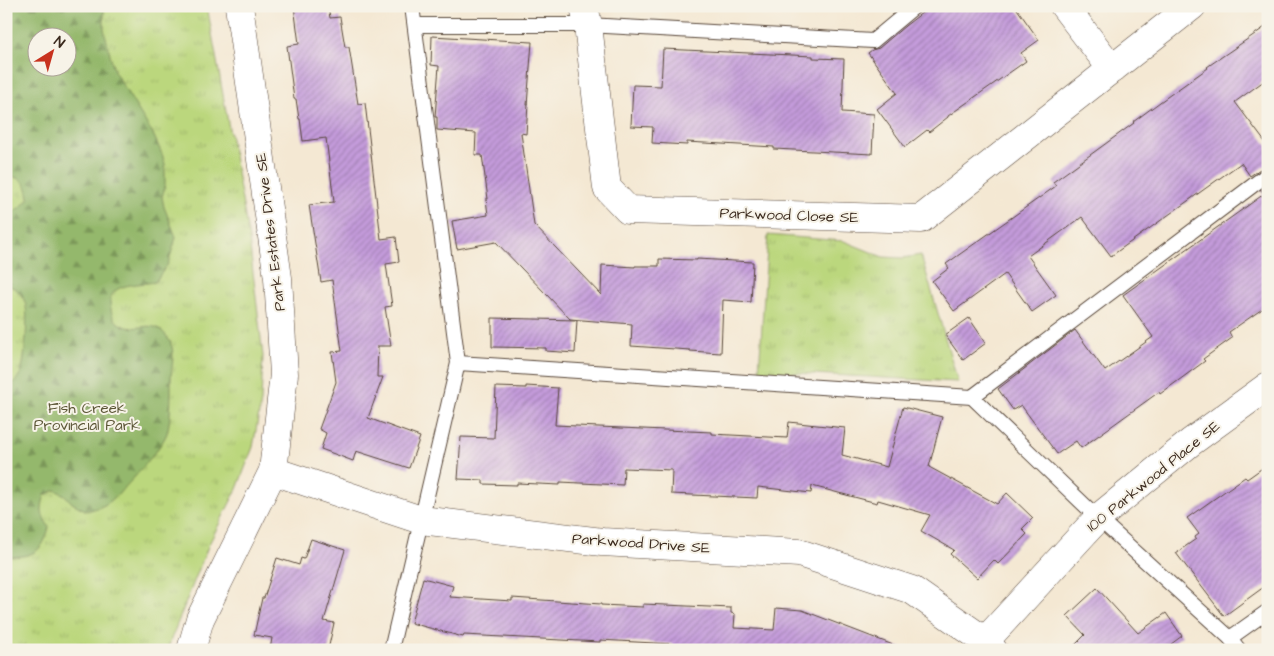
<svg xmlns="http://www.w3.org/2000/svg" width="1274" height="656" viewBox="0 0 1274 656" font-family="'Architects Daughter',sans-serif">
<style>
.grass{fill:url(#grass-tufts);stroke:#7b804e;fill-rule:evenodd}
.forest{fill:url(#forest-firs);stroke:#687145;fill-rule:evenodd}
.building{fill:url(#building-hatch)}
.lines{fill:none;stroke-linecap:round;stroke-linejoin:round}
.lane-casing{stroke:#574639;stroke-width:16}
.street-casing{stroke:#574639;stroke-width:29}
.lane{stroke:#fff;stroke-width:14}
.street{stroke:#fff;stroke-width:28}
.labels{text-anchor:middle;stroke-width:4;stroke-linejoin:round;paint-order:stroke}
.street-label{font-size:15px;fill:#3b2a1e;stroke:#f7f3e8}
.park-label{font-size:15px;fill:#5b5536;stroke:#f7f3e8}
</style>
<defs>
<pattern id="grass-tufts" width="24" height="20" patternUnits="userSpaceOnUse" patternTransform="scale(1.25)"><rect width="24" height="20" fill="#bbd77d"/><path d="M3 7l-1-3M5 7V3M7 7l1-3M15 17l-1-3M17 17v-4M19 17l1-3" fill="none" stroke="#a2b96c"/></pattern>
<pattern id="forest-firs" width="22" height="20" patternUnits="userSpaceOnUse" patternTransform="scale(1.25)"><rect width="22" height="20" fill="#94b86c"/><path d="M5 1l3.5 6h-7zM16 11l3.5 6h-7z" fill="#7a9658"/></pattern>
<pattern id="building-hatch" width="6" height="6" patternUnits="userSpaceOnUse" patternTransform="scale(1.25)"><rect width="6" height="6" fill="#c49bdb"/><path d="M-1 1l2-2M0 6l6-6M5 7l2-2" fill="none" stroke="#a07fb1"/></pattern>
</defs>
<rect width="100%" height="100%" fill="#f7f3e8"/>
<filter id="ink" filterUnits="userSpaceOnUse"><feTurbulence type="fractalNoise" baseFrequency=".02" numOctaves="2"/><feDisplacementMap in="SourceGraphic" scale="10" xChannelSelector="R" yChannelSelector="G"/><feConvolveMatrix kernelMatrix="1 2 1 2 8 2 1 2 1" color-interpolation-filters="sRGB"/></filter>
<filter id="wash" filterUnits="userSpaceOnUse"><feTurbulence type="fractalNoise" baseFrequency=".0096" numOctaves="4" result="noise"/><feDisplacementMap in="SourceGraphic" scale="20" xChannelSelector="R" yChannelSelector="G"/><feGaussianBlur stdDeviation="1.12" result="paint"/><feColorMatrix in="noise" values="0 0 0 0 0 0 0 0 0 0 0 0 0 0 0 0 0 1.4 0 .05"/><feComposite in="paint" operator="in"/></filter>
<g filter="url(#wash)">
<rect width="100%" height="100%" fill="#f4e8d3"/>
<!-- grass -->
<g class="grass">
<path d="M6,6H207L249,239L263,356L261,402L253,447L237,489L209,544L170,642L168,650H6ZM38,38H68V68H38Z"/>
<polygon points="768,235 844,241 883,257 902,258 921,255 958,382 759,371"/>
</g>
<!-- forest -->
<path class="forest" d="M6,6H104V29L114,71L153,134L162,154L165,164V186L162,197L164,207L176,237L168,264L155,282C138,285 104,282 111,309C112,317 116,323 124,326C134,331 147,323 157,328C163,330 167,337 170,342C176,354 171,367 171,380C171,394 171,420 167,433C162,448 122,493 108,503C102,507 94,509 87,511L72,503L65,495L55,490L45,495C40,510 41,514 49,527C43,553 32,557 6,557V390C12,385 18,379 21,372C25,361 29,313 25,302C21,293 16,287 6,285V215L21,207L29,198C27,183 22,177 6,176ZM38,38H68V68H38Z"/>
<g id="blocks">
<!-- building -->
<g class="building">
<polygon points="294,6 328,6 330,18 340,17 345,47 349,47 358,104 365,103 381,239 396,237 399,262 386,264 392,306 385,307 391,346 378,346 377,377 383,377 368,418 420,437 409,468 356,451 353,461 321,449 326,433 319,429 336,382 332,352 342,351 332,280 321,282 309,205 334,202 326,138 303,141 300,119 299,119 296,99 294,99 287,46 299,44"/>
<polygon points="931,6 1015,6 1039,40 1021,53 1026,61 948,116 948,117 929,132 927,130 905,147 877,109 897,93 868,53 872,50 879,48 905,26"/>
<polygon points="1268,25 1268,78 1235,102 1268,146 1268,165 1263,167 1250,176 1241,163 1111,256 1082,217 1028,256 1056,295 1032,312 1005,274 954,311 932,281 949,268 946,264 1056,186 1053,182 1134,123 1133,122 1160,102 1208,68 1207,67"/>
<polygon points="432,36 532,42 527,105 528,105 526,134 521,133 534,225 601,295 602,265 635,267 635,266 659,266 659,259 697,260 697,259 753,262 751,302 723,300 721,353 690,351 690,350 631,346 632,324 570,319 496,242 457,249 452,221 488,215 486,199 488,199 482,155 475,155 476,133 437,130 437,117 435,117 439,66 431,65"/>
<polygon points="663,49 813,56 813,58 844,59 842,112 874,114 872,154 774,149 774,147 687,142 687,145 652,143 653,127 631,126 633,85 661,86"/>
<polygon points="1268,185 1268,305 1229,332 1232,338 1203,359 1205,361 1160,394 1159,392 1081,448 1076,441 1057,454 1021,405 1013,410 998,389 1075,330 1105,371 1153,337 1123,295 1264,194 1261,190"/>
<polygon points="492,318 577,320 575,353 546,351 546,348 492,347"/>
<polygon points="969,318 986,343 963,360 945,335"/>
<polygon points="526,386 558,388 555,425 665,430 712,432 712,434 787,438 789,422 845,428 842,455 887,467 903,407 942,417 929,467 997,504 1007,493 1033,518 1022,529 1027,534 998,564 994,560 977,578 950,554 954,550 921,531 930,515 878,500 877,503 812,486 811,493 758,487 757,498 671,494 672,470 624,468 623,485 560,482 560,485 517,483 517,485 483,484 483,480 458,479 461,437 494,438 496,387 526,388"/>
<polygon points="1268,464 1268,584 1224,616 1176,553 1196,539 1195,537 1199,534 1187,518 1245,477 1247,479"/>
<polygon points="311,539 345,550 324,621 334,623 328,650 270,650 272,638 254,635 262,598 264,598 277,558 299,565 301,558 304,559"/>
<polygon points="423,578 453,586 450,597 512,601 512,598 601,604 601,605 643,607 643,604 731,608 731,613 735,614 734,628 774,630 776,608 802,610 901,648 901,650 672,650 672,644 600,640 600,642 464,635 463,637 411,623"/>
<polygon points="1097,588 1138,633 1166,613 1182,636 1163,650 1070,650 1085,635 1067,616"/>
</g>
</g>
</g>
<g filter="url(#ink)">
<use href="#blocks" fill-opacity="0" stroke="#574639" stroke-width="1"/>
<g class="lines">
<defs>
<g id="lane">
<polyline points="415,25 588,25 873,41 915,6"/>
<polyline points="458,363 972,397 1268,174"/>
<polyline points="972,397 1098,518 1230,638 1239,650"/>
<polyline points="1230,638 1268,611"/>
<polyline points="391,650 458,363 412,6"/>
</g>
<g id="street">
<polyline points="584,6 588,25 607,188 628,210 921,219 1192,6"/>
<polyline points="1064,6 1112,69"/>
<polyline points="273,471 421,520 602,542 799,553 912,590 985,641 993,650"/>
<polyline points="985,641 1098,518 1191,442 1268,386"/>
<polyline points="191,650 200,619 273,471 284,374 278,278 239,6"/>
</g>
</defs>
<!-- lane casing -->
<use href="#lane" class="lane-casing"/>
<!-- street casing -->
<use href="#street" class="street-casing"/>
<!-- lane -->
<use href="#lane" class="lane"/>
<!-- street -->
<use href="#street" class="street"/>
</g>
</g>
<g class="labels">
<!-- street labels -->
<g class="street-label">
<text transform="translate(789 215) rotate(2)" y="5">Parkwood Close SE</text>
<text transform="translate(270 232) rotate(-97)" y="5">Park Estates Drive SE</text>
<text transform="translate(1153 476) rotate(-39)" y="5">100 Parkwood Place SE</text>
<text transform="translate(641 543) rotate(4)" y="5">Parkwood Drive SE</text>
</g>
<!-- park labels -->
<g class="park-label">
<text x="87" y="413">Fish Creek<tspan x="87" dy="17">Provincial Park</tspan></text>
</g>
</g>
<!-- margin -->
<rect width="1274" height="656" fill="none" stroke="#f7f3e8" stroke-width="25"/>
<!-- north arrow -->
<g transform="translate(52 52) rotate(37)"><circle r="24" fill="#f7f3e8" stroke="#aca397"/>
<path d="M0-4L9 19L0 12L-9 19Z" fill="#c8321e"/>
<text y="-8" font-size="14" font-weight="bold" text-anchor="middle" fill="#3b2a1e">N</text>
</g>
</svg>
